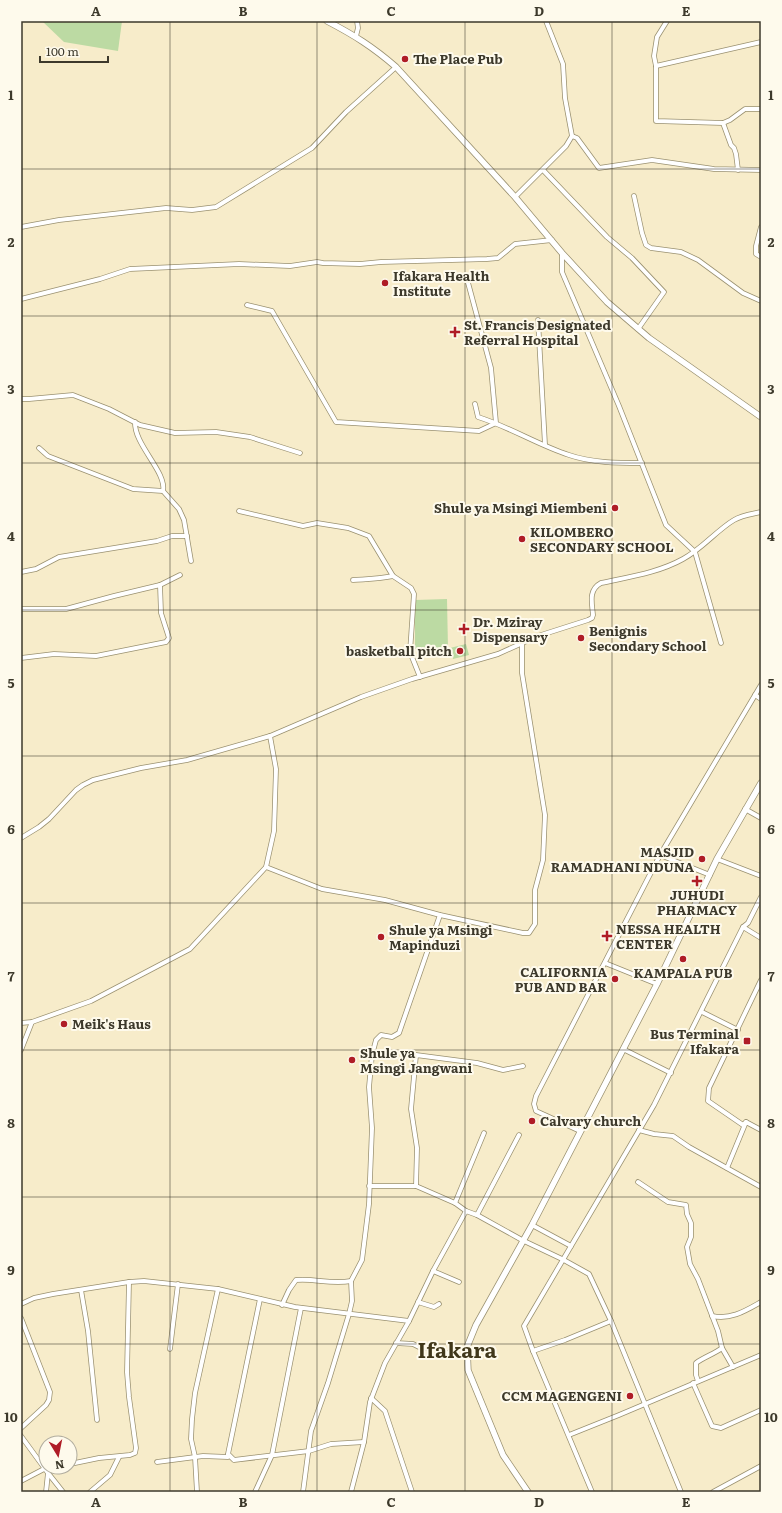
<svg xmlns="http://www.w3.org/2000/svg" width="782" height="1513" viewBox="0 0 782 1513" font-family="Literata,serif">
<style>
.green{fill:#bcdaa3}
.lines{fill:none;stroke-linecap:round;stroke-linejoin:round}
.street-casing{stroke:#9a9171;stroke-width:5.5}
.secondary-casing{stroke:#9a9171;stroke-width:7}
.street{stroke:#fff;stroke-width:4}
.secondary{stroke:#fff;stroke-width:5.5}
.grid{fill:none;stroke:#3d392b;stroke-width:1;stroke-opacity:0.55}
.poi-dot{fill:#af1c26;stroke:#fefaec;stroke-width:1.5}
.labels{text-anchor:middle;stroke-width:4;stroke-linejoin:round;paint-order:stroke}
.poi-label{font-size:13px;font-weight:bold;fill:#3d392b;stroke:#fefaec;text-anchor:start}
.town-label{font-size:21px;font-weight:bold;fill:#40371a;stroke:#fefaec}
.neatline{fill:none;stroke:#3d392b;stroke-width:1.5}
.grid-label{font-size:13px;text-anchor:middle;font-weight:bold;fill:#3d392b}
</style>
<rect width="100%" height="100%" fill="#f7ecca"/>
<!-- green -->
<g class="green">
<polygon points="42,21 122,21 118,51 64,42"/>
<polygon points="447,599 448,649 415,649 415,600"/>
<polygon points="466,644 469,655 453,659 450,648"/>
</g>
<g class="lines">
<defs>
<g id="street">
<polyline points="667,21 657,37 654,56 656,66 656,121 723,123 730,120 745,109 761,109"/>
<polyline points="356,36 358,28 357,21"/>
<polyline points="656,66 761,42"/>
<polyline points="723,123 731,145 734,148 736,154 738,170"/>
<polyline points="572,136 577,138 599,168 652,160 714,169 761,170"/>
<polyline points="543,170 607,237 632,258 664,292 638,329"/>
<polyline points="634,196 642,233 646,245 651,248 681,252 698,260 743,293 761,301"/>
<polyline points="515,197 566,146 572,136 565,98 563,64 546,21"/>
<polyline points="21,227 59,220 166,208 192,210 216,207 312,148 346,112 396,67"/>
<polyline points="761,227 756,246 756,254 761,257"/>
<polyline points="562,253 562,272 619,406 666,525 695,552 721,643"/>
<polyline points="21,299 100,279 130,269 239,264 290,266 317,262 323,263 360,264 381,262 487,259 498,258 515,244 552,240"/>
<polyline points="247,305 272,311 336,422 479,431 496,423 491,368 467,279"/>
<polyline points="538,320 545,445"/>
<polyline points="21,399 29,399 73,395 109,409 140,425 175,433 216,432 250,437 300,453"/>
<path d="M475,404L478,417C510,427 538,445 569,455C592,463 618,463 642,463"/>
<path d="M135,422C134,445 167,472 163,491"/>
<polyline points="39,448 48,456 133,489 163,491 179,509 184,520 191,561"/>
<polyline points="239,511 303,526 317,523 348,528 369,536 393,576 411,588 414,594 410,652 420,677"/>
<polyline points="21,572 36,569 59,557 157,541 172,536 187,536"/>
<path d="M353,580C367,579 379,579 393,576"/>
<polyline points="21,609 66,609 114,596 160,585 180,575"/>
<polyline points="21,658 54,654 96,656 166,642 169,638 161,613 160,585"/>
<polyline points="755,695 761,699"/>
<polyline points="745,809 761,818"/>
<path d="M21,838L39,827L49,819L76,790L83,785L93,780L141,768L187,760L270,736L361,697L412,679L498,654L538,636L588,620L592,618L593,615C592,603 588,590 601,583C628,577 658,573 683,559C702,549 717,530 734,520C742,515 752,514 761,512"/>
<polyline points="660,855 710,875"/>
<polyline points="717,859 761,876"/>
<polyline points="266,867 322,889 385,900 440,915 523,933 529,933 535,924 535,890 543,860 545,815 522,673 522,643"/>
<polyline points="743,927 761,938"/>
<polyline points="605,963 657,984"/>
<polyline points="702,1012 738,1030"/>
<polyline points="21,1023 32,1022 91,1001 190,949 266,867 274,831 276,769 270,736"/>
<polyline points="623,1049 671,1073"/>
<polyline points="21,1050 32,1022"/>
<polyline points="746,1122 743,1125 708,1101 709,1088 761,980"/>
<polyline points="639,1130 654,1134 673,1136 689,1147 761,1187"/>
<polyline points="580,1131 536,1111 534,1104 536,1096 660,855 761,685"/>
<polyline points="727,1168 746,1122 761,1130"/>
<polyline points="638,1182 668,1202 686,1205 687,1214 691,1223 691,1237 687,1247 690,1264 698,1279 718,1331 722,1348 733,1367"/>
<polyline points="369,1186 416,1186 455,1203 466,1211 477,1215 522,1240 562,1259 589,1274 611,1321 681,1492"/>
<polyline points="416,1186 417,1148 411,1109 416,1055 477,1063 503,1070 523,1066"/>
<polyline points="455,1203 484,1133"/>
<polyline points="477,1215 519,1135"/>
<polyline points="532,1225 571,1246"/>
<polyline points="433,1271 459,1282"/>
<polyline points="81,1290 88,1331 97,1420"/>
<polyline points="260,1299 228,1454 234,1460 309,1451 331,1444 364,1442"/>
<polyline points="418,1302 434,1307 439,1304"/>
<polyline points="21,1304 34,1298 53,1294 129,1282 144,1281 218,1289 295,1307 409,1321"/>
<path d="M282,1305L289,1290L296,1280C315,1278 331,1285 351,1281"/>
<path d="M712,1316C731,1320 745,1311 761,1302"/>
<polyline points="21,1318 50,1392 49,1400 46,1405 21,1428"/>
<polyline points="396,1343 413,1344 423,1349 432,1346 449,1354"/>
<polyline points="170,1349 178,1284"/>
<polyline points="533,1351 565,1340 611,1321"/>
<path d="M698,1381L696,1375V1363C704,1357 714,1354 722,1348"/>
<polyline points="693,1383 712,1426 721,1428 761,1410"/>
<polyline points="371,1398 385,1411 412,1492"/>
<polyline points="569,1435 619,1415 761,1355"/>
<polyline points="21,1436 48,1473 46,1492"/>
<polyline points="157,1462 203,1456 228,1457 228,1455"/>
<polyline points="70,1464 99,1458 130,1455 135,1453 136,1448 129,1397 127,1372 129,1282"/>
<polyline points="48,1473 63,1492"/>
<polyline points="21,1481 44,1469 56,1467"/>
<polyline points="90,1492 110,1475 119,1457"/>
<polyline points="197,1492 195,1457 191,1439 192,1419 195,1393 218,1289"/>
<polyline points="255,1492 272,1455 301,1308"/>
<polyline points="303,1492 311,1431 328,1383 349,1314 352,1301 351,1281 362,1260 369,1204 372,1128 369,1087 372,1055 376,1040 381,1035 392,1037 399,1033 440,915"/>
<polyline points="351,1492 364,1442 370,1402 385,1363 409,1321 433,1271 466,1211"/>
<polyline points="592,1492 533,1351 524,1326 654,1105 743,927 748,923 761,897"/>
<polyline points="713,1492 761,1466"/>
</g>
<g id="secondary">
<path d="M327,21C354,35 373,47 396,67L515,197L562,253L607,302L649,338L761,417"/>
<polyline points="528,1492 503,1455 468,1370 467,1347 476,1325 532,1225 657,984 717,859 761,783"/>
</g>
</defs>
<!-- street casing -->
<use href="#street" class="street-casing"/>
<!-- secondary casing -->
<use href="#secondary" class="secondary-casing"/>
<!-- street -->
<use href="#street" class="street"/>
<!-- secondary -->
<use href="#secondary" class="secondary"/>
</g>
<!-- grid -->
<path class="grid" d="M170,21V1492M317,21V1492M465,21V1492M612,21V1492M21,169H761M21,316H761M21,463H761M21,610H761M21,756H761M21,903H761M21,1050H761M21,1197H761M21,1344H761"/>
<!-- markers -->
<g class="poi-dot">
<circle cx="405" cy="59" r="4"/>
<circle cx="385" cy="283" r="4"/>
<path d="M453 326h4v4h4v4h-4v4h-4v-4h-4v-4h4z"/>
<circle cx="615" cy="508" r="4"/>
<circle cx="522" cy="539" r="4"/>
<path d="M462 623h4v4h4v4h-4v4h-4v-4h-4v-4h4z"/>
<circle cx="581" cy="638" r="4"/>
<circle cx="460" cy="651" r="4"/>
<circle cx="702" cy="859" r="4"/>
<path d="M695 875h4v4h4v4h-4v4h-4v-4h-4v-4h4z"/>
<path d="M605 930h4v4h4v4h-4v4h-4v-4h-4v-4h4z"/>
<circle cx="381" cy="937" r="4"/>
<circle cx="683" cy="959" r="4"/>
<circle cx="615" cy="979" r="4"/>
<circle cx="64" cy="1024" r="4"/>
<rect x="743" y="1037" width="8" height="8" rx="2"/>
<circle cx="352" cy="1060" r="4"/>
<circle cx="532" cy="1121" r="4"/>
<circle cx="630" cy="1396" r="4"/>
</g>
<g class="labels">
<!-- poi labels -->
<g class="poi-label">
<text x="413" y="64">The Place Pub</text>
<text x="393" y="281">Ifakara Health<tspan x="393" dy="15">Institute</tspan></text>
<text x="464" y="330">St. Francis Designated<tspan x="464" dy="15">Referral Hospital</tspan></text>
<text x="607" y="513" text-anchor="end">Shule ya Msingi Miembeni</text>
<text x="530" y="537">KILOMBERO<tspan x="530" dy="15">SECONDARY SCHOOL</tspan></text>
<text x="473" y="627">Dr. Mziray<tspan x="473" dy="15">Dispensary</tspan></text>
<text x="589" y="636">Benignis<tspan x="589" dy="15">Secondary School</tspan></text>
<text x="452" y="656" text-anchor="end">basketball pitch</text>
<text x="694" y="857" text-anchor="end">MASJID<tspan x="694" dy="15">RAMADHANI NDUNA</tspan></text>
<text x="697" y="900" text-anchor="middle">JUHUDI<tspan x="697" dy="15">PHARMACY</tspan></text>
<text x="616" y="934">NESSA HEALTH<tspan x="616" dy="15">CENTER</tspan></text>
<text x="389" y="935">Shule ya Msingi<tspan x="389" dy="15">Mapinduzi</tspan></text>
<text x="607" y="977" text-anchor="end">CALIFORNIA<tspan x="607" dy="15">PUB AND BAR</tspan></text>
<text x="683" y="978" text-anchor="middle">KAMPALA PUB</text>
<text x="72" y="1029">Meik's Haus</text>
<text x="739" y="1039" text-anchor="end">Bus Terminal<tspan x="739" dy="15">Ifakara</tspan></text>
<text x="360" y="1058">Shule ya<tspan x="360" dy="15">Msingi Jangwani</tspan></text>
<text x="540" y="1126">Calvary church</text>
<text x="622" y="1401" text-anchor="end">CCM MAGENGENI</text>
</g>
<!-- town labels -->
<g class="town-label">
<text x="457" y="1358">Ifakara</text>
</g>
</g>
<!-- border -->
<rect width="782" height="1513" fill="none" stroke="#fefaec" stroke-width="44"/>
<!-- north arrow -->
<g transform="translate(58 1455) rotate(170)"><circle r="19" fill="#fefaec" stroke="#b1ad9f"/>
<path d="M0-3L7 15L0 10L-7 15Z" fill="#af1c26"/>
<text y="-6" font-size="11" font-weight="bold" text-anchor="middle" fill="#3d392b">N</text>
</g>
<!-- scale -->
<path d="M40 56v6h68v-6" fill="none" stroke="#3d392b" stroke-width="2"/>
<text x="46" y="56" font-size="12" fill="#3d392b" stroke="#fefaec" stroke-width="3" paint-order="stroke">100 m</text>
<rect x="22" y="22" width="738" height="1469" class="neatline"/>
<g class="grid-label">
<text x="96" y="16">A</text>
<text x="243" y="16">B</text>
<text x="391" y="16">C</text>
<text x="539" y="16">D</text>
<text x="686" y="16">E</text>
<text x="11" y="100">1</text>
<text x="771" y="100">1</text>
<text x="11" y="247">2</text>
<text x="771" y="247">2</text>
<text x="11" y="394">3</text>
<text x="771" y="394">3</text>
<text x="11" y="541">4</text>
<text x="771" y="541">4</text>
<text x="11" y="688">5</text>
<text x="771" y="688">5</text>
<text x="11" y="834">6</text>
<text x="771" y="834">6</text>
<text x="11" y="981">7</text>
<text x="771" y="981">7</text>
<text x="11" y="1128">8</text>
<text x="771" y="1128">8</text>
<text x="11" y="1275">9</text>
<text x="771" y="1275">9</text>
<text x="11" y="1422">10</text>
<text x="771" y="1422">10</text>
<text x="96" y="1507">A</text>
<text x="243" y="1507">B</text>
<text x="391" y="1507">C</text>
<text x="539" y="1507">D</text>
<text x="686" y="1507">E</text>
</g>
</svg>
